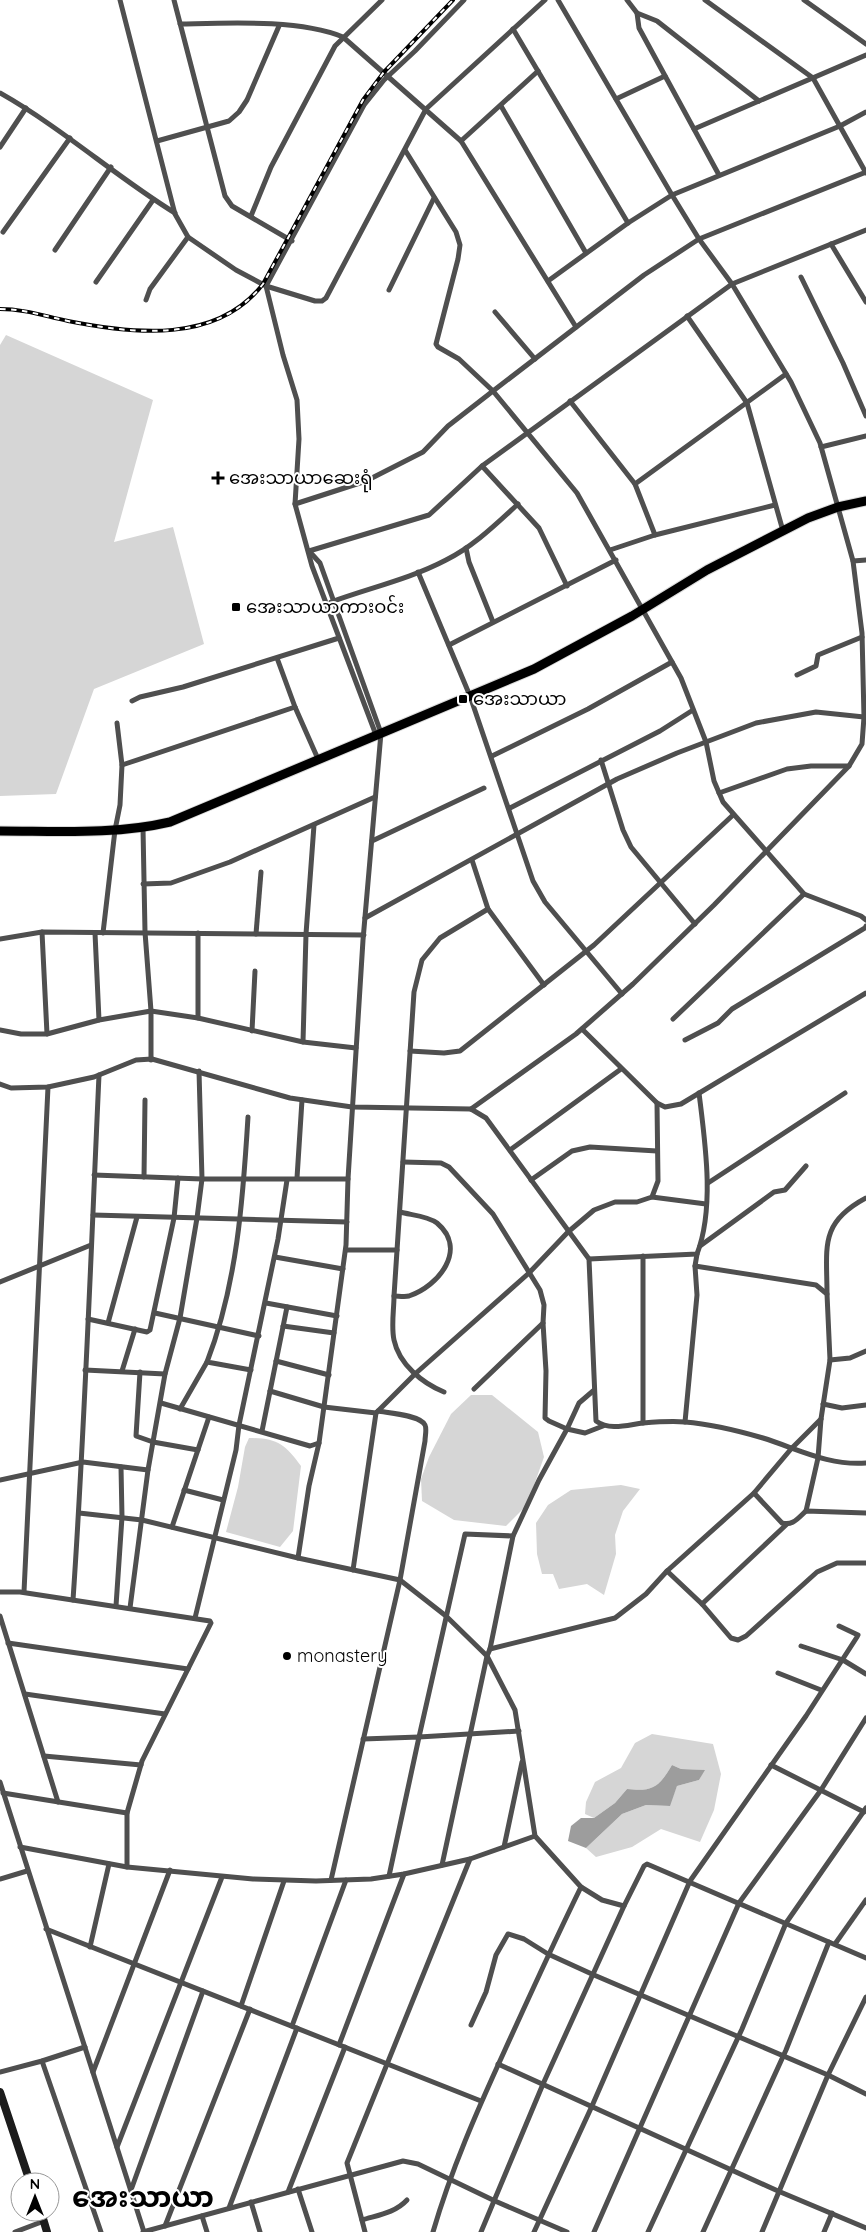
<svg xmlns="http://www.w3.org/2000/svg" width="866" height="2232" viewBox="0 0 866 2232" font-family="Quicksand,'Noto Sans Myanmar',sans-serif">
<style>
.green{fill:#d6d6d6}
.water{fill:#9d9d9d}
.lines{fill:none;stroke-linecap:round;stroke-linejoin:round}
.trunk-casing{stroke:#dbdbdb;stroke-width:11}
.minor{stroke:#4f4f4f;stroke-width:5}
.secondary{stroke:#1c1c1c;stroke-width:8}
.trunk{stroke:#000;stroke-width:9}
.rail-casing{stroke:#000;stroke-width:4}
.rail{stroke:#fff;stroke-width:2;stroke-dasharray:5.5;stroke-linecap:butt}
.poi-dot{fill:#000;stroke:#fff;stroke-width:2}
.labels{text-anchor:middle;stroke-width:4;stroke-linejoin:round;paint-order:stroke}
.poi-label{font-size:18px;fill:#000;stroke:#fff;text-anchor:start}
.town-label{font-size:28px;font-weight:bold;fill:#000;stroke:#fff}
</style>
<rect width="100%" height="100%" fill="#fff"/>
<!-- green -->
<g class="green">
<polygon points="6,335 153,400 114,542 173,527 204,644 94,689 56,794 0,796 0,345"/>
<polygon points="471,1395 492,1395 538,1432 544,1457 527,1505 506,1526 454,1520 422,1501 421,1479 429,1457 451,1414"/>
<path d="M249,1438C277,1438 285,1444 301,1466L293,1531L280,1547L226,1532L238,1487L245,1447Z"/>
<polygon points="621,1485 640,1489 623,1511 615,1535 616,1554 604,1595 587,1584 559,1589 553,1574 542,1574 537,1554 536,1523 548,1505 571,1490"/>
<path d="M652,1734L713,1744L721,1774L714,1810L700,1842L661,1829L632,1847L596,1857L586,1848L622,1814L646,1805L669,1806L677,1786L699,1780L704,1770L681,1769L672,1765C659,1787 653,1792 627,1789L615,1803L594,1818L585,1814L586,1802L595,1782L621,1768L635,1743Z"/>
</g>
<!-- water -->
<path class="water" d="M672,1765L681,1769L705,1770L699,1780L677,1786L670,1806L646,1805L622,1814L586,1848L568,1841L571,1826L581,1818H594L615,1803L627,1789C653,1792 659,1787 672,1765Z"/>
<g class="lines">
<defs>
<path id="trunk" d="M0,831C56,831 115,835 170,822L534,669L632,616L707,570L808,518L838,507L866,501"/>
</defs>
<!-- trunk casing -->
<use href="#trunk" class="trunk-casing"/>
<!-- minor -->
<g class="minor">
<polyline points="120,0 175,214 188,237 236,270 266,286 283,355 297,400 299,439 295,504 312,566 376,735"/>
<polyline points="174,0 225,196 232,206 292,241"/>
<polyline points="464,0 415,51 384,80 364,105 266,286 315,301 322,301 326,298 426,109 545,0"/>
<polyline points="627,0 637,13 657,21 759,101"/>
<polyline points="705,0 813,78 866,173"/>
<polyline points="804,0 866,44"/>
<polyline points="637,13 639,28 719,175"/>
<path d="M180,24C228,23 299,19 343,37L461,141L576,327"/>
<polyline points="513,29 628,223"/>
<path d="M0,93C62,128 115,176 175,213"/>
<polyline points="616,99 665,76"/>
<polyline points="501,106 586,253"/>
<polyline points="694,129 866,55"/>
<polyline points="157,141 229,121 239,112 247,100 279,26"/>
<polyline points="461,141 538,71"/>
<polyline points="0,147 26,108"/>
<polyline points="405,150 456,232 460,245 458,259 436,344 438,347 459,359 493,391 577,493 681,678 706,742 714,781 723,802 804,894 673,1019"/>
<polyline points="251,216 271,167 335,46 382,0"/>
<polyline points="3,232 70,138"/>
<polyline points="831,244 866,302"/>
<polyline points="55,250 111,167"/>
<polyline points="801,277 843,363 866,416"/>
<polyline points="548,281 628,223 672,195 840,126 866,112"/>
<polyline points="96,282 153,200"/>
<polyline points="389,290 434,198"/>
<polyline points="146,300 150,289 188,237"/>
<polyline points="495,312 535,359"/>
<polyline points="687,316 747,403 783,531"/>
<polyline points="570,401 635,484 655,535"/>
<polyline points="821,447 866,436"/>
<polyline points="482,466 539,528 567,586"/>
<polyline points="635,484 786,374"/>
<polyline points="295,504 366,481 423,452 448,426 493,391 644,275 699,239 866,172"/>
<polyline points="466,548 469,562 493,622"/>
<polyline points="610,550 655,535 775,505"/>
<polyline points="309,551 320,563 381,733 363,940 348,1179 346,1245 319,1443 309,1486 298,1558 400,1580 446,1616 487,1656 515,1710 535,1836 581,1887 602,1900 624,1906 644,1866 647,1864 866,1958"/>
<polyline points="309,551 429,515 482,466 732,284 866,230"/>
<polyline points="853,561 866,560"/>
<polyline points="418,572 470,696 533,881 545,902 622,994"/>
<path d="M331,602C369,588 410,579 446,560C474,546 496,524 518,504"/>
<polyline points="449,645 616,560"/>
<polyline points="277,658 295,707 318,759"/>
<polyline points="797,675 816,666 818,655 862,637"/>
<polyline points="132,701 140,697 183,687 339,638"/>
<polyline points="492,756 588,709 672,662"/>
<polyline points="601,760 623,830 631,847 695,924"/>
<polyline points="122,765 295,707"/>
<polyline points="719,793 787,769 811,766 849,766"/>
<polyline points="510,808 660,731 693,710"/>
<polyline points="143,828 145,932 151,1011 151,1060"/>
<polyline points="372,841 484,788"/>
<polyline points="472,860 488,909 544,985"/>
<polyline points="143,884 171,883 230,862 375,797"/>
<polyline points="804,894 861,916 866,920"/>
<polyline points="365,918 617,779 677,753 756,723 816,712 864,717"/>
<polyline points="42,932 47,1034"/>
<polyline points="95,933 99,1020"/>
<polyline points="103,933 115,830 120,805 122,765 117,723"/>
<polyline points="256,934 261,872"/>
<polyline points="0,939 42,932 364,935"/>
<polyline points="198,1018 198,933"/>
<polyline points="582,1029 657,1103 665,1107 681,1104 866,993"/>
<polyline points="0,1030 21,1034 47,1034 99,1020 151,1011 198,1018 303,1042 356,1048"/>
<polyline points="252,1031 255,971"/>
<polyline points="685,1040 718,1023 732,1009 865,928 866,926"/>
<polyline points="303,1042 306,934 314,825"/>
<polyline points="410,1051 444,1053 460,1051 594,945 733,815"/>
<path d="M0,1084L11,1088L48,1087L94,1077L136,1060L152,1059L290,1098L352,1107L471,1109L486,1118L589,1259L596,1421C610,1431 627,1425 643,1423C656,1422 672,1421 685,1422C710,1424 739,1431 763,1438C798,1449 829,1466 866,1463"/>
<polyline points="471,1109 576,1034 633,984 714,905 849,766 862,744 864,717 862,633 853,561 820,443 791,382 732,284 699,239 672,195 558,0"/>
<path d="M248,1117C243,1199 237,1285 207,1362L251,1370"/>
<polyline points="510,1150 621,1069"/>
<polyline points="403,1162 441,1163 449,1167 493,1214 540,1290 544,1305 543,1323 546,1371 545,1418 549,1421 567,1429 539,1480 513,1536 490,1649 487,1656 442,1865"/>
<polyline points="94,1175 202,1179 348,1179"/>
<polyline points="144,1177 145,1100"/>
<polyline points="297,1178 302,1100"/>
<polyline points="531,1180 572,1151 590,1147 657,1151"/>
<polyline points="708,1183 845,1093"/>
<polyline points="652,1197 706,1204"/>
<polyline points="93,1215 347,1222"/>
<polyline points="700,1246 774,1192 785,1190 806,1166"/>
<polyline points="346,1250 397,1250"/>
<polyline points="643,1256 643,1423"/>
<polyline points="275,1257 343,1269"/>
<path d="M589,1259L697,1254C715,1207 705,1142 699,1093"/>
<polyline points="695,1266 816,1285 827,1294 830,1360 821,1419 818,1458 806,1511"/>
<polyline points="0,1282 91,1245"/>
<path d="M827,1294C827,1247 819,1223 866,1198"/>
<path d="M394,1296C398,1296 405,1297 409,1296C439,1286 468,1249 437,1223C428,1216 411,1215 400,1212"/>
<polyline points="266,1303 337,1316"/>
<polyline points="155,1313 259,1336"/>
<polyline points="88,1319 147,1332 150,1330 174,1218 178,1178"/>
<polyline points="108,1323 137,1217"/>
<polyline points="283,1326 334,1333"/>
<polyline points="830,1360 850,1358 866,1351"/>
<polyline points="276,1361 329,1375"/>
<polyline points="85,1370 165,1374"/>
<polyline points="122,1371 135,1329"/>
<polyline points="140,1372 136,1436 153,1442 198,1450"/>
<polyline points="474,1389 543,1323"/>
<polyline points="270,1391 324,1407 376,1413 415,1374 529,1273 568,1232 594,1210 615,1202 637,1202 652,1197 658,1181 657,1103"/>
<polyline points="593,1391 579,1403 567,1429 585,1433 603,1426"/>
<path d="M444,1392C422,1383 399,1364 394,1340C391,1326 394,1310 394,1296L414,992L422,960L440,938L488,909"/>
<polyline points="161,1403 310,1446 319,1443"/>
<polyline points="823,1404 842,1408 866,1405"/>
<polyline points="180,1409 207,1362"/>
<polyline points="685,1422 697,1295 695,1266 697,1254"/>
<polyline points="262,1431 287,1307"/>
<polyline points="0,1480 83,1462 148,1470"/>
<polyline points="184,1490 223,1500"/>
<path d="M754,1493L782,1523C793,1526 798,1518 806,1511L866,1513"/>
<polyline points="79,1513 142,1520 298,1558"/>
<polyline points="172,1527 209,1417"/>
<polyline points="513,1536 465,1534 419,1737 519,1731"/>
<polyline points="353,1570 376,1413"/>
<polyline points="667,1571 702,1604 731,1638 738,1640 746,1636 817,1572 837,1563 866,1563"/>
<polyline points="0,1592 20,1592 210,1621 211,1623 142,1761 127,1813 127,1867"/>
<polyline points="24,1592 48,1087"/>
<path d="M73,1600C85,1425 91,1250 99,1075"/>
<polyline points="702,1604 787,1524"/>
<polyline points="116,1606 122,1517 121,1467"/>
<polyline points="130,1608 148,1470 165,1374 180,1318 197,1218 202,1179 199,1071"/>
<polyline points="0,1616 58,1802"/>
<polyline points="195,1618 236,1450 239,1425 278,1239 287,1180"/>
<polyline points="8,1643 188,1669"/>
<polyline points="801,1646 843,1660 866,1674"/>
<polyline points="490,1649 615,1618 646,1594 667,1571 754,1493 791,1449 821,1419"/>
<polyline points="778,1673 821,1690"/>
<polyline points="25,1694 165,1714"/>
<polyline points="363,1739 419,1737 389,1876"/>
<polyline points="44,1756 141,1765"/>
<polyline points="771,1765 864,1812"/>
<polyline points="0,1782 144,2232"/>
<polyline points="3,1793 127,1813"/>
<polyline points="20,1847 127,1867 253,1879 316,1881 371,1879 404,1874 470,1859 535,1836"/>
<polyline points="504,1847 522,1762"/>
<polyline points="0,1879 27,1871"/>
<path d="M331,1880L400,1580L425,1441C425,1436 427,1429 425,1425C420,1415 389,1413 378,1411"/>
<polyline points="46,1929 481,2101"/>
<polyline points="835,1944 866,1900"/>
<polyline points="90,1947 109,1864"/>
<polyline points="241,2006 284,1881"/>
<polyline points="471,2025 486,1992 496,1955 508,1934 524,1939 548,1954 594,1975 828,2075 866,2094"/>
<polyline points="292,2026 346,1880"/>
<polyline points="339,2045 404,1874"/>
<polyline points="42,2061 101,2232"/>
<polyline points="498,2064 778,2191 866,2228"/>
<polyline points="0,2072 42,2061 85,2047"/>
<polyline points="93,2072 170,1870"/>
<polyline points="117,2147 222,1877"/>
<polyline points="298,2189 312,2232"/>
<polyline points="131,2190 203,1991"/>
<polyline points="288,2192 345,2047"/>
<polyline points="251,2202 260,2232"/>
<polyline points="229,2208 297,2028"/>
<polyline points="202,2216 207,2232"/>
<path d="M362,2220C378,2215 395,2213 407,2200"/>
<polyline points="165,2226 250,2009"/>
<polyline points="15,2232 44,2221"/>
<polyline points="143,2232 403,2161 418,2164 495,2201 567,2232"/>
<polyline points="365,2232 347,2163 470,1859"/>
<path d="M433,2232C451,2170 477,2111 504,2052C529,1997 554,1942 581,1887"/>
<polyline points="481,2232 543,2084 624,1906"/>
<polyline points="534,2232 592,2106 690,1881 806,1716 857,1637 858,1635 839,1626"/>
<polyline points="594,2232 739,1903 821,1790 866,1718"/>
<polyline points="648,2232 742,2029 786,1923 866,1808"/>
<polyline points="703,2232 786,2050 829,1942"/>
<polyline points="762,2232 828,2075 866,1997"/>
<polyline points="824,2232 832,2213"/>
</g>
<!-- secondary -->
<g class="secondary">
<polyline points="0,2092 30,2182"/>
<polyline points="41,2212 47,2232"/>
</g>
<!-- trunk -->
<use href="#trunk" class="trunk"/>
<defs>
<path id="rail" d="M0,309C24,309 44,316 68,321C133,334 217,344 263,284L363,100L384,72L453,0"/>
</defs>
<!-- rail casing -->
<use href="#rail" class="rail-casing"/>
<!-- rail -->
<use href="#rail" class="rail"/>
</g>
<!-- markers -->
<g class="poi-dot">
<path d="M215.5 470.5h5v5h5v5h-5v5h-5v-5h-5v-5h5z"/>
<rect x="231" y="602" width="10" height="10" rx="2.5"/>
<rect x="458" y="694" width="10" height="10" rx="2.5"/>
<circle cx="287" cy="1656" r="5"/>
</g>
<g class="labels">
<!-- poi labels -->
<g class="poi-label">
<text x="229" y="484">အေးသာယာဆေးရုံ</text>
<text x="246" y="613">အေးသာယာကားဝင်း</text>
<text x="473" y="705">အေးသာယာ</text>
<text x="297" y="1662">monastery</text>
</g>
<!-- town labels -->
<g class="town-label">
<text x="143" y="2207">အေးသာယာ</text>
</g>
</g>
<!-- north arrow -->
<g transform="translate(35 2197)"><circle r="24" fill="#ffffff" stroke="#999999"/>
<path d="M0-4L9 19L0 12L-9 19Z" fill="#000000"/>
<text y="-8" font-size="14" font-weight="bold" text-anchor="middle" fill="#000000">N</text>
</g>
</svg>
